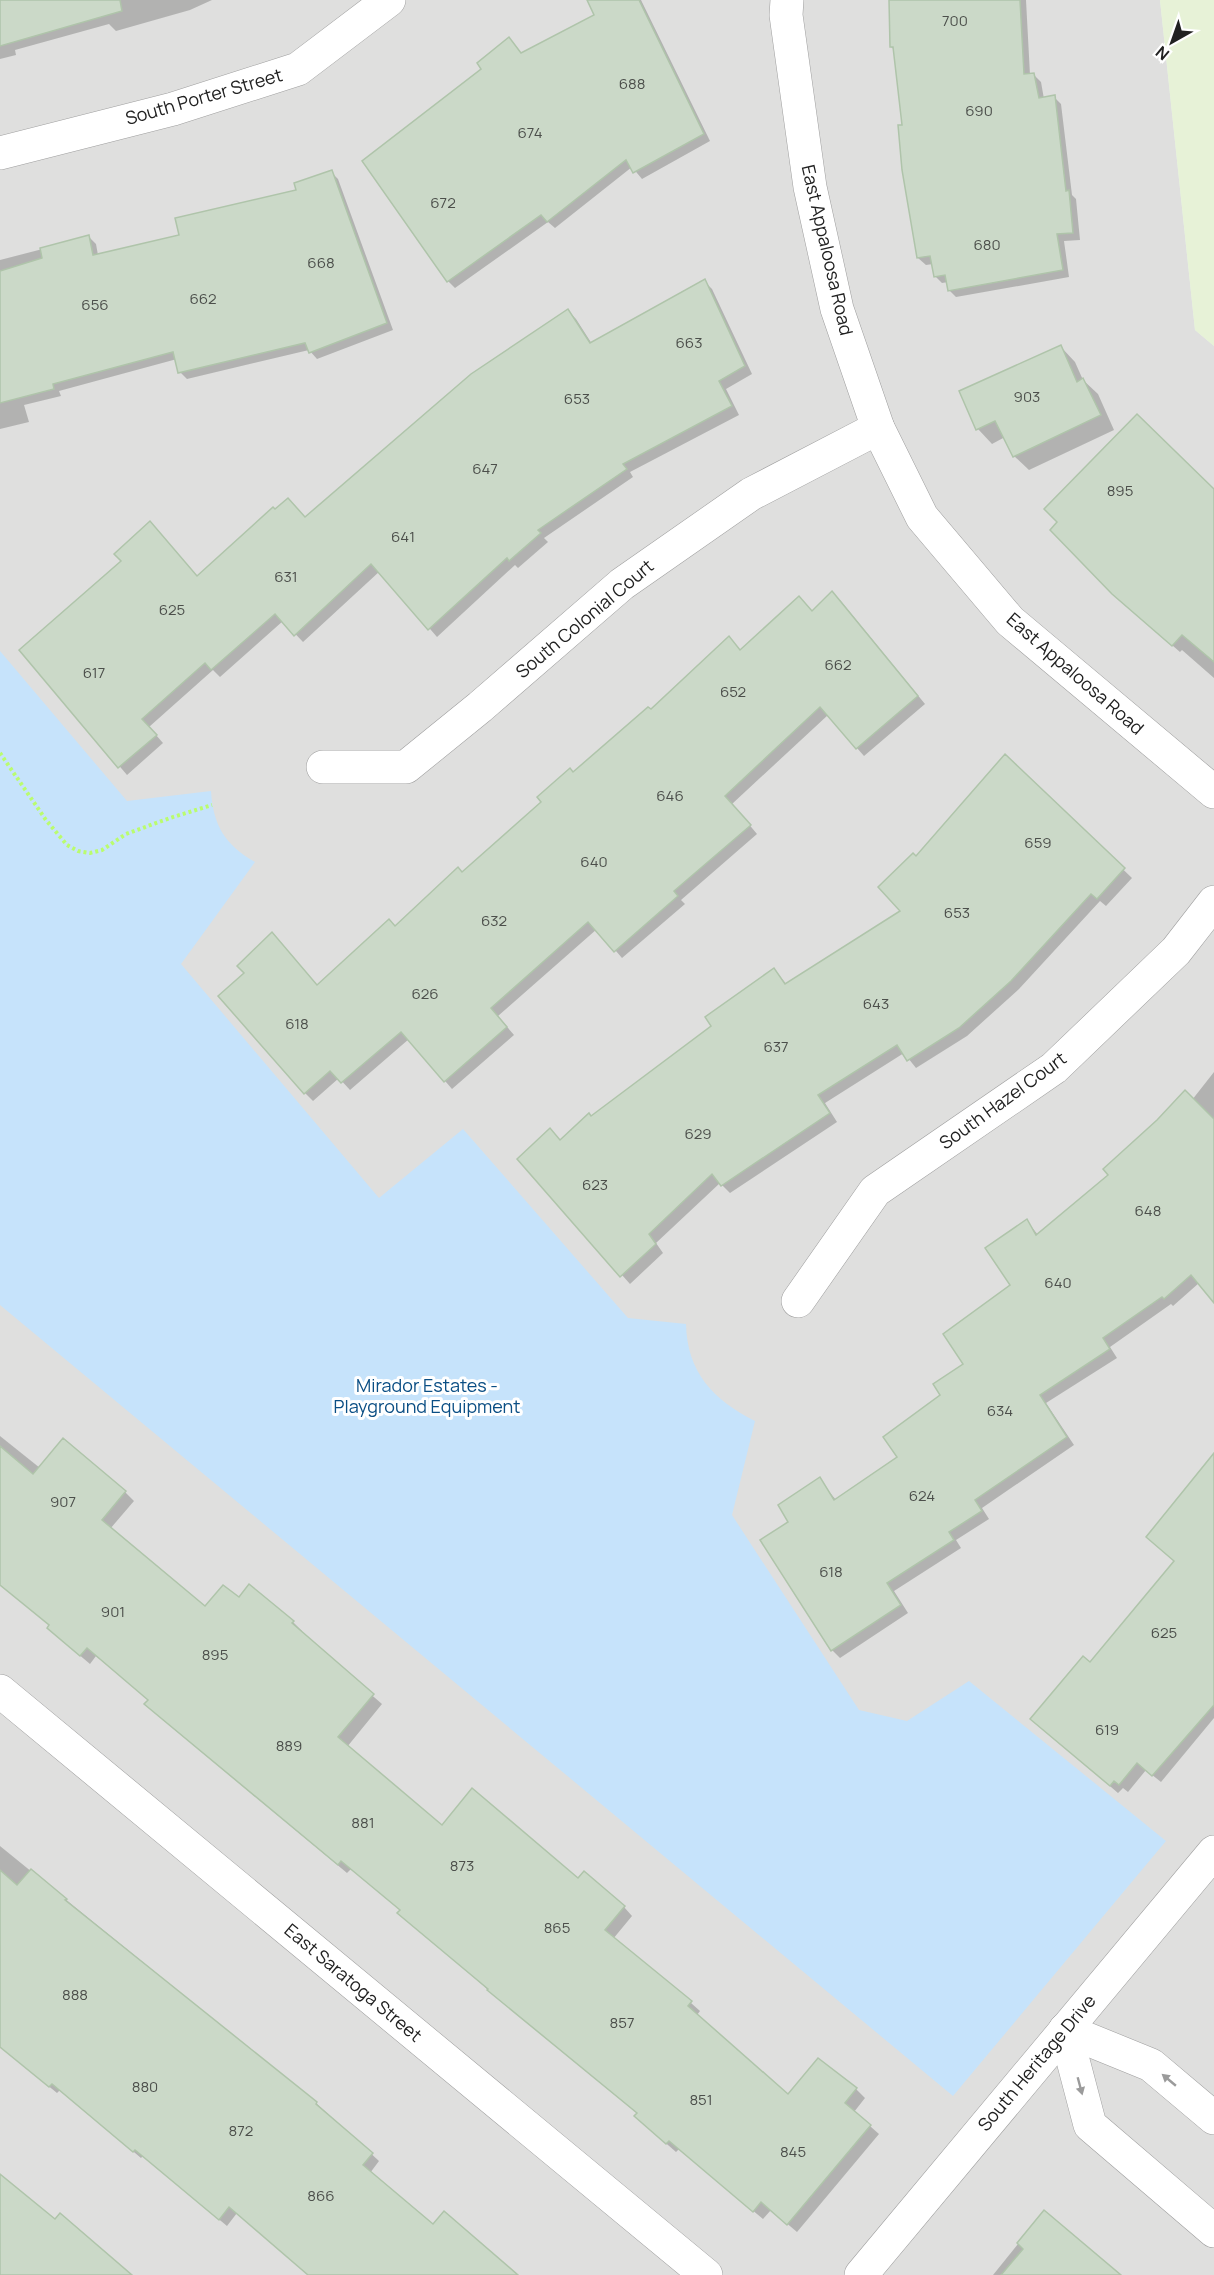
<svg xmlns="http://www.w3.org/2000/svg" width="1214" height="2275" viewBox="0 0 1214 2275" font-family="Manrope,sans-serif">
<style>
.residential{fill:#dfdfde}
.commercial{fill:#e7f2d7}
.park{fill:#c6e3fb}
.shadow{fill:#0003}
.building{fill:#cbd9c8;stroke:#afc4aa;stroke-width:1.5}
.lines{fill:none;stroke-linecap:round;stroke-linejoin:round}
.street-casing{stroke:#9e9e9e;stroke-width:34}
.path{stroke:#bafc6e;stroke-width:4;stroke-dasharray:3 3;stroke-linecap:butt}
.street{stroke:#fff;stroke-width:33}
.oneway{fill:#9b9b9b}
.labels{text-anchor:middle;stroke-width:6;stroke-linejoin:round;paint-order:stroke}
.number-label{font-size:15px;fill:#4c4f4b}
.street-label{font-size:18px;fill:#212121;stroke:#fff}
.park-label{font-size:18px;fill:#0a4e84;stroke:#fff}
</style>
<rect width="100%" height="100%" fill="#e8f2e8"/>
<!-- residential -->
<polygon class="residential" points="0,0 1160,0 1195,330 1214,346 1214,2275 0,2275"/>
<!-- commercial -->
<polygon class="commercial" points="1160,0 1214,0 1214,346 1195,330"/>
<!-- park -->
<path class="park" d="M0,651L127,801L211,791C213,825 225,845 255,862L181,964L379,1198L463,1129L628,1318L686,1324C687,1372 713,1400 755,1421L732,1515L859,1710L907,1721L969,1681L1166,1841L953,2096L0,1305Z"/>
<!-- shadow -->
<g class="shadow">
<polygon points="0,0 212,0 190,10 116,31 109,24 15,50 16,55 0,59"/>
<polygon points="611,0 641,0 710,141 642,179 632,167 555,228 548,222 455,288 448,281 483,69 509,39 522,54 596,16"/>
<polygon points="890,0 1026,0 1030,75 1034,75 1041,82 1044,99 1054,97 1061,104 1072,195 1076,199 1080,240 1064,241 1069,277 956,297 949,290 948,282 942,283 935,276 933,264 926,265 918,258 895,50 891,47"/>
<polygon points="331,172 338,179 393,330 317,359 309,350 187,379 180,372 177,359 59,391 61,396 24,405 29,422 0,429 0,260 89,237 96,244 98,255 181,236 298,191"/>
<polygon points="704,281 712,289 752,374 726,389 739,415 630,472 633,477 544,538 548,542 518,568 515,565 437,637 380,571 303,642 283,621 220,677 213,670 149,727 163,743 127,775 21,650 198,578 306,519 568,311 576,319 592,344"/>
<polygon points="1061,347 1075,362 1083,380 1098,394 1114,430 1029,470 1014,456 1005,437 992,444 978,429 961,392"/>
<polygon points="1214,491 1214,678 1182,650 1180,652 1121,601"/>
<polygon points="840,600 925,704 864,756 828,715 732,804 757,834 681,900 685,904 622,958 597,929 498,1016 514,1035 452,1089 409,1039 350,1090 339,1078 313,1101 305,1093 318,986 462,873 573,774 651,711 741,651 812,612"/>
<polygon points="1005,756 1132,878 1106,906 1100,901 1019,989 967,1036 916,1068 904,1053 825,1103 837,1122 730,1193 720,1183 656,1243 663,1253 630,1284 519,1159 561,1142 713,1026 774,969 787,985 902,912 917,858"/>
<polygon points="1214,1072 1214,1294 1199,1283 1173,1306 1171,1304 1110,1347 1117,1358 1046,1403 1074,1445 982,1508 989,1519 956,1540 961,1548 894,1591 908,1613 840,1658 832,1650 762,1540 790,1523 819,1479 836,1500 899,1458 965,1365 1012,1285 1027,1221 1038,1235 1110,1175 1192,1100"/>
<polygon points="0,1436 40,1468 63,1440 125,1492 134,1501 110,1529 205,1609 239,1599 293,1622 302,1631 300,1633 382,1704 347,1747 442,1827 579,1880 624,1907 632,1916 613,1939 691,2003 700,2011 697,2015 788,2096 856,2089 865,2098 854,2112 879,2134 797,2232 771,2210 763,2219 679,2149 676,2152 645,2125 638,2114 498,1999 401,1911 351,1869 347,1873 155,1713 149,1700 96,1656 90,1664 58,1637 49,1628 51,1626 0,1585"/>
<polygon points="1214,1486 1214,1718 1161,1782 1146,1770 1128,1792 1123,1788 1118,1793 1032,1719 1090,1664 1176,1562"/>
<polygon points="0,1846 316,2103 379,2161 370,2173 433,2226 444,2213 518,2275 309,2275 237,2213 227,2226 143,2156 141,2158 60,2090 57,2093 19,2062 0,2042"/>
<polygon points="1044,2212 1119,2275 993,2275"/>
</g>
<!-- building -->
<g class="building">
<polygon points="0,0 120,0 122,11 0,46"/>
<polygon points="587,0 639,0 704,134 633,173 626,160 547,222 541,215 447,282 362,161 481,69 477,63 509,37 521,53 594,15"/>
<polygon points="889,0 1020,0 1024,74 1034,73 1039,98 1055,95 1066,191 1069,190 1073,233 1057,234 1063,270 948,291 945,275 934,277 930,256 917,258 902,170 898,125 902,125 893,47 890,47"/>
<polygon points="332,170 387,323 309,353 305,343 178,373 173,352 53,384 54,389 0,403 0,271 42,258 40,248 89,235 93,255 179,235 175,218 296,190 294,183"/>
<polygon points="705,279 745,366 719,381 732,406 623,464 627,469 538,530 541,533 509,561 507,558 428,630 371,564 294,636 275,614 211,670 205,663 142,719 157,735 118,768 19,650 121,561 114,554 150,521 197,576 273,507 275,509 288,498 305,517 471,374 568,309 590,343"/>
<polygon points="1061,345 1077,382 1083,378 1101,415 1013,457 995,421 976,430 959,391"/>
<polygon points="1137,414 1214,489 1214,662 1182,635 1172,646 1112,594 1050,530 1057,522 1044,509"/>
<polygon points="832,591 918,696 856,749 820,707 725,796 751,825 674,891 678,896 614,952 588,922 491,1008 507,1027 444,1082 401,1032 341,1083 330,1071 304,1094 218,996 244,973 237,966 272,932 317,985 389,919 395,926 458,867 462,872 541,802 537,797 570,768 573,772 648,707 651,709 729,636 740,650 799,596 812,611"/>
<polygon points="1005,754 1125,868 1097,899 1091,894 1011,981 959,1028 907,1061 897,1045 818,1095 830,1113 721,1186 712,1174 649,1234 656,1244 620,1277 517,1159 550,1128 560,1140 589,1113 591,1116 711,1026 705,1017 774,968 785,984 900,911 878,887 913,853 916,856"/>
<polygon points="1185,1090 1214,1119 1214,1303 1191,1275 1164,1299 1162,1297 1103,1338 1110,1349 1040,1395 1067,1437 975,1500 982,1511 949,1532 954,1540 887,1583 901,1605 831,1651 760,1540 788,1522 778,1505 820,1477 834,1500 897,1457 883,1437 940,1395 933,1384 963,1364 943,1334 1010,1285 985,1248 1027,1219 1036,1235 1108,1175 1103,1169 1157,1120"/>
<polygon points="63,1438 126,1491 102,1520 205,1606 223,1585 239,1597 249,1584 294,1621 292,1623 374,1694 338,1737 442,1825 472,1788 578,1878 584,1871 625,1906 605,1930 692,2001 688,2006 788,2094 818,2058 857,2088 845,2103 871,2125 787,2225 761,2202 753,2212 669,2141 666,2144 634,2116 637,2113 487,1990 488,1989 397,1913 400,1910 341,1861 338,1865 144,1704 148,1700 87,1648 80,1656 47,1628 49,1625 0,1585 0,1446 33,1474"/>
<polygon points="1214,1453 1214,1705 1152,1776 1137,1763 1119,1785 1114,1781 1110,1786 1030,1719 1083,1656 1090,1662 1174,1561 1146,1537"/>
<polygon points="31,1869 67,1899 65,1900 317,2102 316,2104 373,2153 363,2165 433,2224 444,2211 518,2275 308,2275 229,2207 219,2220 135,2150 133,2152 52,2084 49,2087 0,2047 0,1870 17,1885"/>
<polygon points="0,2174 55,2219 60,2213 132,2275 0,2275"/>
<polygon points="1044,2210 1121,2275 1001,2275 1023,2249 1017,2243"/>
</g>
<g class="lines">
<defs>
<g id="street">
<polyline points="787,0 786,15 810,187 837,309 878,428 922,517 1010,621 1214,792"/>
<polyline points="0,153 173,109 298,69 389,0"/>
<polyline points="323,767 406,767 480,707 622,584 751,494 878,428"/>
<polyline points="798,1301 875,1191 1054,1068 1176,951 1214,902"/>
<polyline points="0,1691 706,2275"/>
<polyline points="1065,2030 1090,2125 1214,2231"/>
<polyline points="1065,2030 1151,2065 1214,2118"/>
<polyline points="861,2275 1214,1852"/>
</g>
</defs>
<!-- street casing -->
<use href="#street" class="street-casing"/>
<!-- path -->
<polyline class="path" points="0,753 46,820 67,845 78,851 90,853 102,850 126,834 170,818 212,805"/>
<!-- street -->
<use href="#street" class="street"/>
</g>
<!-- one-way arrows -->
<defs><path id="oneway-solid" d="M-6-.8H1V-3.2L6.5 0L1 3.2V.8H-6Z" transform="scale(1.5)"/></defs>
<g class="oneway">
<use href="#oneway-solid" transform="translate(1169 2080) rotate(-140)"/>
<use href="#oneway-solid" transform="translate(1080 2086) rotate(75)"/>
</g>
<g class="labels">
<!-- number labels -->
<g class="number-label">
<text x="955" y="26">700</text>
<text x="632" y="89">688</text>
<text x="979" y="116">690</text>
<text x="530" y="138">674</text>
<text x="443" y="208">672</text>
<text x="987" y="250">680</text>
<text x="321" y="268">668</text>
<text x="203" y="304">662</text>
<text x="95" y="310">656</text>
<text x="689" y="348">663</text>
<text x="1027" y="402">903</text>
<text x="577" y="404">653</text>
<text x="485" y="474">647</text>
<text x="1120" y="496">895</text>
<text x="403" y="542">641</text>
<text x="286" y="582">631</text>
<text x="172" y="615">625</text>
<text x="838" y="670">662</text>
<text x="94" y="678">617</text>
<text x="733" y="697">652</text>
<text x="670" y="801">646</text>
<text x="1038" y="848">659</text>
<text x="594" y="867">640</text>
<text x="957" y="918">653</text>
<text x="494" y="926">632</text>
<text x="425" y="999">626</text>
<text x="876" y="1009">643</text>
<text x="297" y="1029">618</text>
<text x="776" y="1052">637</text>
<text x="698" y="1139">629</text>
<text x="595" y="1190">623</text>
<text x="1148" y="1216">648</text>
<text x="1058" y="1288">640</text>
<text x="1000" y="1416">634</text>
<text x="922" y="1501">624</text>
<text x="63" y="1507">907</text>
<text x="831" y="1577">618</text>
<text x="113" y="1617">901</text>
<text x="1164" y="1638">625</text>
<text x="215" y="1660">895</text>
<text x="1107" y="1735">619</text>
<text x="289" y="1751">889</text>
<text x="363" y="1828">881</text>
<text x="462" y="1871">873</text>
<text x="557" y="1933">865</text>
<text x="75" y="2000">888</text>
<text x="622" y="2028">857</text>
<text x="145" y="2092">880</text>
<text x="701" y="2105">851</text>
<text x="241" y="2136">872</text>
<text x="793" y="2157">845</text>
<text x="321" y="2201">866</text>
</g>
<!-- street labels -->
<g class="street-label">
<text transform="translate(204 97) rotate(-16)" y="6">South Porter Street</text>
<text transform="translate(827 250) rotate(77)" y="6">East Appaloosa Road</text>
<text transform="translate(585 619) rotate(-40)" y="6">South Colonial Court</text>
<text transform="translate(1075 674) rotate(41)" y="6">East Appaloosa Road</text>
<text transform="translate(1003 1101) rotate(-36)" y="6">South Hazel Court</text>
<text transform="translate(353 1983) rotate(40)" y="6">East Saratoga Street</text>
<text transform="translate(1037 2063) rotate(-50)" y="6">South Heritage Drive</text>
</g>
<!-- park labels -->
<g class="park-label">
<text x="427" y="1392">Mirador Estates -<tspan x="427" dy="21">Playground Equipment</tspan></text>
</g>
</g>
<!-- north arrow -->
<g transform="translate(1172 42) rotate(220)" stroke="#ffffff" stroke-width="4.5" paint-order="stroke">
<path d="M0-4.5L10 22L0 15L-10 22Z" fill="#212121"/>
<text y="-9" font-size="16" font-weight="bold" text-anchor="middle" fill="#212121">N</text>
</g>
</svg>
